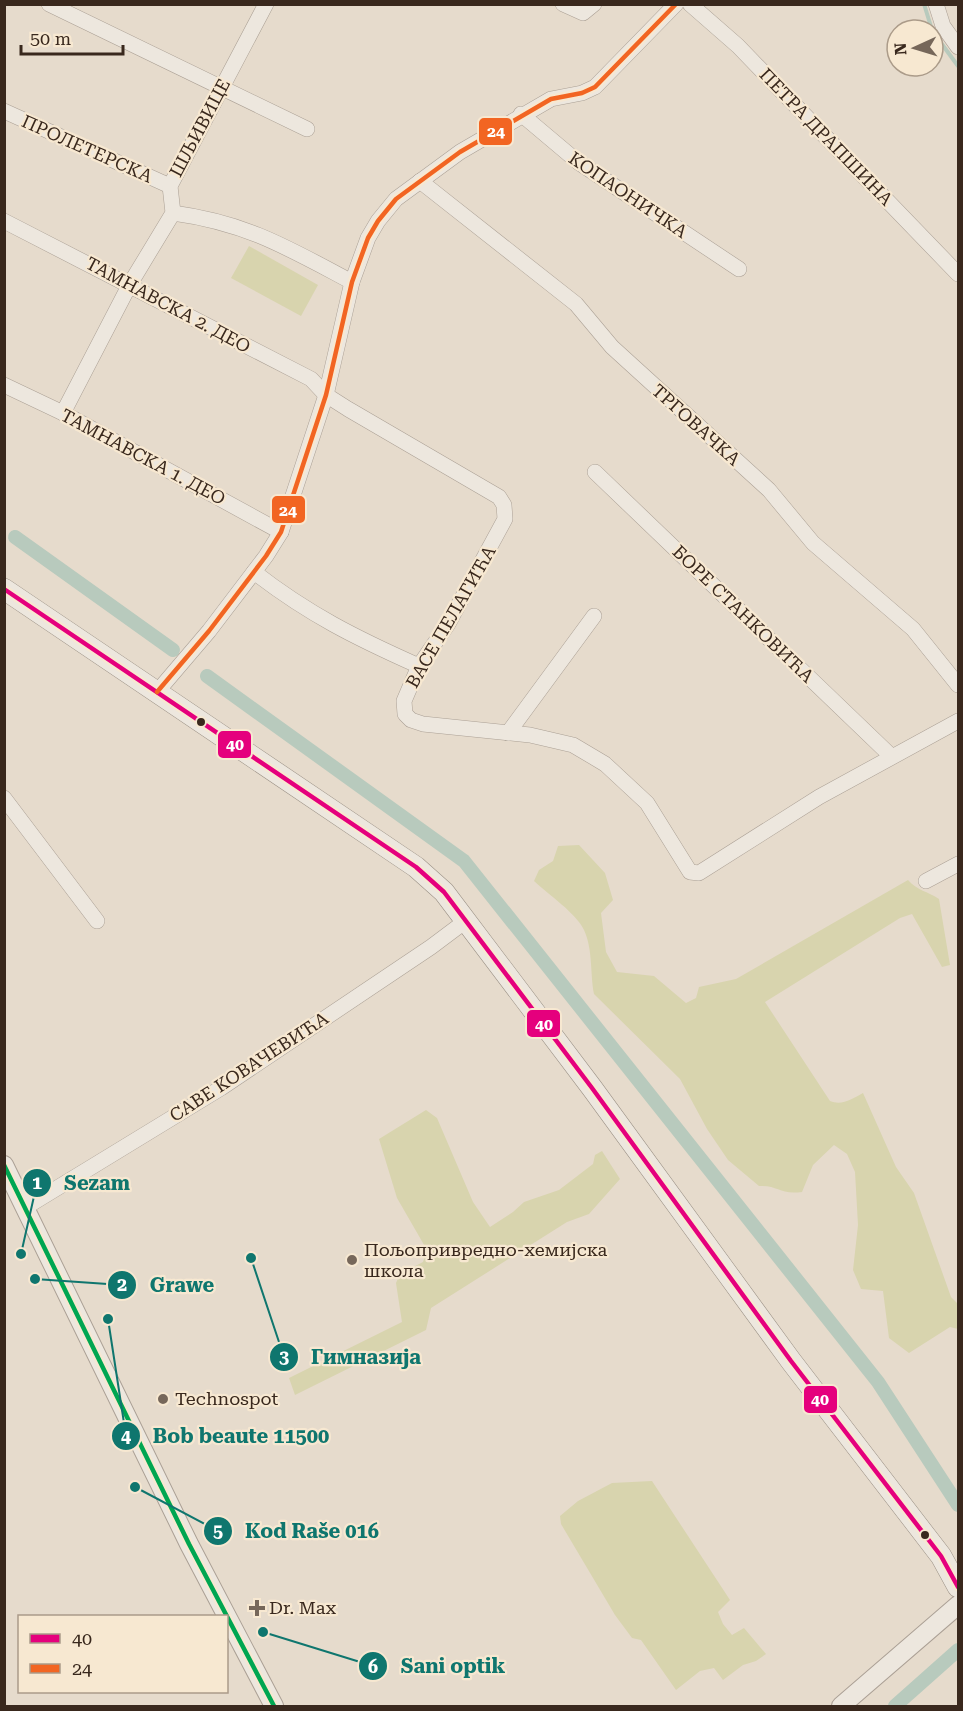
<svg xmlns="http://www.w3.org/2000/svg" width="963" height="1711" viewBox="0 0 963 1711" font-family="'Roboto Serif',serif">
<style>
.green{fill:#d8d4ae}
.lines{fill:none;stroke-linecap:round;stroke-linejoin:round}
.stream{stroke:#b8cabd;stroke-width:4}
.canal{stroke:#b8cabd;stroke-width:14}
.minor-casing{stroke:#aba095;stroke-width:16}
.tertiary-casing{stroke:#aba095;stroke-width:20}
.secondary-casing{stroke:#9a9085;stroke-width:22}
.minor{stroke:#ede7de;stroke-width:15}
.tertiary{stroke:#ede7de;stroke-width:18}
.secondary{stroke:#ede7de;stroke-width:21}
.bus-1-casing{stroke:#f7e8d1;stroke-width:9}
.bus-2-casing{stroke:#f7e8d1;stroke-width:9}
.bus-3-casing{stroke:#f7e8d1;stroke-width:9}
.bus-1{stroke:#e5007d;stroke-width:4.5}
.bus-2{stroke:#f26522;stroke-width:4.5}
.bus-3{stroke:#00a651;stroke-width:4.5}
.bus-dot{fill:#39281d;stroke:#f7e8d1;stroke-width:2}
.poi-dot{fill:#76675a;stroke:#f7e8d1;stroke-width:2}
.labels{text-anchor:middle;stroke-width:4.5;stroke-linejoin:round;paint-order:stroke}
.street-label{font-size:18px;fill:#39281d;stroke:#f7e8d1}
.poi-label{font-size:18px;fill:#39281d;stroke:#f7e8d1;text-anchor:start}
.leader{fill:none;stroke:#0f766e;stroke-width:2}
.callout-dot{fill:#0f766e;stroke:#f7e8d1;stroke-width:2}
.mark-label{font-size:18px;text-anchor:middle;font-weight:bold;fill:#fff}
.callout-label{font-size:20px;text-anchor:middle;font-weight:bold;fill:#0f766e;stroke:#f7e8d1;stroke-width:4.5;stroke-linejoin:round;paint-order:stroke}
.line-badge{stroke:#f7e8d1;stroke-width:2}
.badge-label{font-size:16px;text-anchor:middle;font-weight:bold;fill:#fff}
</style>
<rect width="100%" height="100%" fill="#e6dbcc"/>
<!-- green -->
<g class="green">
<polygon points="249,246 318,285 301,316 231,278"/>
<path d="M579,845L605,873L613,900L601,913L606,952L617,972L654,976L686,1003L696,998L699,987L736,979L908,880C918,891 927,891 939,899L950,965L942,967L912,914L900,918L765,1002L830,1101C842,1106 852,1099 863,1093L896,1167L914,1193L951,1297L958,1304V1329L950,1327L909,1353L889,1338L883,1291L861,1289L853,1270L858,1225L855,1172L847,1154L834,1145L813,1165L802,1192C779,1195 779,1185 759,1186L728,1160L707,1129L680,1079L594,994C590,974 593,949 584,930C577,914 548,894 534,881L539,870L553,861L558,846Z"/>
<polygon points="426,1110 437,1118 473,1202 490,1227 513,1212 524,1202 559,1190 593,1164 595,1155 602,1151 620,1179 589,1214 567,1222 431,1308 426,1330 295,1395 289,1378 402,1322 396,1283 400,1274 423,1262 427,1250 397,1198 379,1139"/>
<polygon points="652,1481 730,1600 718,1612 723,1624 732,1635 744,1628 766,1654 756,1661 743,1665 723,1680 714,1668 700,1671 676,1690 641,1640 632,1638 615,1615 561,1524 560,1516 578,1501 612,1483"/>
</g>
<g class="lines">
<!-- stream -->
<g class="stream">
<polyline points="924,4 932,30"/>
<polyline points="933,32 958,66"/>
</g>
<!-- canal -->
<g class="canal">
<polyline points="15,537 173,650"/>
<polyline points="207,676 464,861 878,1382 958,1505"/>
<polyline points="895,1706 958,1650"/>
</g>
<defs>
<g id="minor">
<polyline points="49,4 307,129"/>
<polyline points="563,4 583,13 594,4"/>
<polyline points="690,4 738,46 958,274"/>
<polyline points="936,4 943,26 958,47"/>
<polyline points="4,111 170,186"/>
<polyline points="521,114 578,162 739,269"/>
<polyline points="420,181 576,304 612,347 769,490 813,543 913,629 958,685"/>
<path d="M173,213C247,223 288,248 352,282"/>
<polyline points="4,221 311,379 326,395 348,409 499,497 504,505 505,519 448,624 419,666 404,701 405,714 411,720 423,724 530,735 573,745 605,764 647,803 690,872 699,873 819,797 958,721"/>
<polyline points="4,385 63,413 281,532"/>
<polyline points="63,413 130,284 173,213 170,186 266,4"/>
<polyline points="595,472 891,756"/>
<path d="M254,572C308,614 356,638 419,666"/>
<polyline points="157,692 209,631 266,556 281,532 326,395 352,282 368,238 378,221 396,199 460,152 551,99 582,93 595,87 676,4"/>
<polyline points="508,733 594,616"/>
<polyline points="4,798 97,921"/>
<polyline points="926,881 958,864"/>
<polyline points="26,1207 221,1088 431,947 467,920"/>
</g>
<g id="tertiary">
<polyline points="4,1165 189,1544 274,1706"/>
<polyline points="841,1706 958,1605"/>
</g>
<polyline id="secondary" points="4,589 416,867 444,892 592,1088 791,1361 941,1556 958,1587"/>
</defs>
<!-- minor casing -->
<use href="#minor" class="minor-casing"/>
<!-- tertiary casing -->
<use href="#tertiary" class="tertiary-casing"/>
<!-- secondary casing -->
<use href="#secondary" class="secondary-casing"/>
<!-- minor -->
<use href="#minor" class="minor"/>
<!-- tertiary -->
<use href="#tertiary" class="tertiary"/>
<!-- secondary -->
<use href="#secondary" class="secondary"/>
<defs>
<polyline id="bus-1" points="4,589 416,867 444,892 592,1088 791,1361 941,1556 958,1587"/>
<polyline id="bus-2" points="157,692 209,631 266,556 281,532 326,395 352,282 368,238 378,221 396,199 460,152 551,99 582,93 595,87 676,4"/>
<polyline id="bus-3" points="4,1165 189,1544 274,1706"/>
</defs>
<!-- bus-1 casing -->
<use href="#bus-1" class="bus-1-casing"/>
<!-- bus-2 casing -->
<use href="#bus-2" class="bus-2-casing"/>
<!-- bus-3 casing -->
<use href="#bus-3" class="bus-3-casing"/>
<!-- bus-1 -->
<use href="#bus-1" class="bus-1"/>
<!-- bus-2 -->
<use href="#bus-2" class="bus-2"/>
<!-- bus-3 -->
<use href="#bus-3" class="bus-3"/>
</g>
<!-- markers -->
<g class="bus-dot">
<circle cx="201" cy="722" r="5"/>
<circle cx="925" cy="1535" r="5"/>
</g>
<g class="poi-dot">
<circle cx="352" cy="1260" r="6"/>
<circle cx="163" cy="1399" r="6"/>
<path d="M254 1599h6v6h6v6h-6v6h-6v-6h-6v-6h6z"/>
</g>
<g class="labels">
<!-- street labels -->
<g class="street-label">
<text transform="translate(200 128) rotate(-62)" y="6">ШЉИВИЦЕ</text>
<text transform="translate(826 137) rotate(46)" y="6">ПЕТРА ДРАПШИНА</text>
<text transform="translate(87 149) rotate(24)" y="6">ПРОЛЕТЕРСКА</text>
<text transform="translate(628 195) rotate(34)" y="6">КОПАОНИЧКА</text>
<text transform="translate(168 305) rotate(28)" y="6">ТАМНАВСКА 2. ДЕО</text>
<text transform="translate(696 425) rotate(42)" y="6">ТРГОВАЧКА</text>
<text transform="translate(143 457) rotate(28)" y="6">ТАМНАВСКА 1. ДЕО</text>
<text transform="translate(743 614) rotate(44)" y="6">БОРЕ СТАНКОВИЋА</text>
<text transform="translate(451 617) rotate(-60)" y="6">ВАСЕ ПЕЛАГИЋА</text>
<text transform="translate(249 1067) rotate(-33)" y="6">САВЕ КОВАЧЕВИЋА</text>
</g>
<!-- poi labels -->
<g class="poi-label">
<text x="364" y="1256">Пољопривредно-хемијска<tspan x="364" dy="21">школа</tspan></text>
<text x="175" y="1405">Technospot</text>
<text x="269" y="1614">Dr. Max</text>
</g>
</g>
<!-- callouts -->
<path class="leader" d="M21 1254L37 1183M35 1279L122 1285M251 1258L284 1357M108 1319L126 1436M135 1487L218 1531M263 1632L373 1666"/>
<g class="callout-dot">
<circle cx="21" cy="1254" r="6"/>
<circle cx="35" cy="1279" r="6"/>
<circle cx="251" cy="1258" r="6"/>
<circle cx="108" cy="1319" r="6"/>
<circle cx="135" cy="1487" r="6"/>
<circle cx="263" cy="1632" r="6"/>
<circle cx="37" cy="1183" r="15"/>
<circle cx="122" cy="1285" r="15"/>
<circle cx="284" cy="1357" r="15"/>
<circle cx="126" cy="1436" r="15"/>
<circle cx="218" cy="1531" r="15"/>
<circle cx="373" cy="1666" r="15"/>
</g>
<g class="mark-label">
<text x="37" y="1189">1</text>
<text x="122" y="1291">2</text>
<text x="284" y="1363">3</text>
<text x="126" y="1443">4</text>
<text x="218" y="1537">5</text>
<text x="373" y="1673">6</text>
</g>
<g class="callout-label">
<text x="97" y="1190">Sezam</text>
<text x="182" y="1292">Grawe</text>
<text x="366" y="1364">Гимназија</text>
<text x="241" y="1443">Bob beaute 11500</text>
<text x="312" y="1538">Kod Raše 016</text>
<text x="453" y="1673">Sani optik</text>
</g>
<g class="line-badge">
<rect x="478" y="117" width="35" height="29" rx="6" fill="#f26522"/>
<rect x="271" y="495" width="35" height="29" rx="6" fill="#f26522"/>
<rect x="217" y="730" width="35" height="29" rx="6" fill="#e5007d"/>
<rect x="526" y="1009" width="35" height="29" rx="6" fill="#e5007d"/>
<rect x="803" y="1385" width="35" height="29" rx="6" fill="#e5007d"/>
</g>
<g class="badge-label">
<text x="496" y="137">24</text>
<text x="288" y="516">24</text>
<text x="235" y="750">40</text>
<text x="544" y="1030">40</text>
<text x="820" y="1405">40</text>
</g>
<!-- border -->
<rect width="963" height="1711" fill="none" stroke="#39281d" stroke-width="12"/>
<!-- legend -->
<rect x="18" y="1615" width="210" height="78" fill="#f7e8d1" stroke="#ab9b89" stroke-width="1.5"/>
<rect x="30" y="1634" width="30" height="9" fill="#e5007d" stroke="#ab9b89" stroke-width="1.5"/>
<text x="72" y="1645" font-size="18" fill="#39281d">40</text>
<rect x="30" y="1664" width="30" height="9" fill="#f26522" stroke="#ab9b89" stroke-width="1.5"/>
<text x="72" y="1675" font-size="18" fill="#39281d">24</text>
<!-- north arrow -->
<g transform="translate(915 48) rotate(266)"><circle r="28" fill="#f7e8d1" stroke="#ab9b89" stroke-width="1.5"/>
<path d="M0-4.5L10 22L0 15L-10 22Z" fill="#76675a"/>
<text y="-9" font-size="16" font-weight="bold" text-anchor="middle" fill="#39281d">N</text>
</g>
<!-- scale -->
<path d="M21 45v9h102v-9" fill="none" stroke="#39281d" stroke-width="3"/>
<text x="30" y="45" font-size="18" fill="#39281d" stroke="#f7e8d1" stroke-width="4.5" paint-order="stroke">50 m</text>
</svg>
